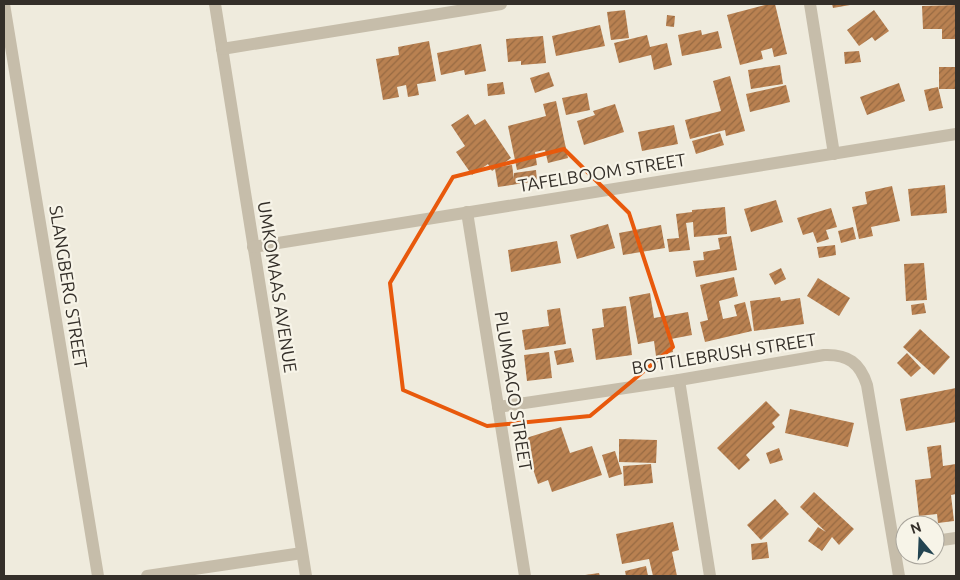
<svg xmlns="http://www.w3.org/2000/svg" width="960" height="580" viewBox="0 0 960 580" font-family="Ubuntu,sans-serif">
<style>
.building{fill:url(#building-hatch)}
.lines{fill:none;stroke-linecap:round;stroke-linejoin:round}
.minor{stroke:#c6bdaa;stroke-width:12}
.marked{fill:none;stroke:#e8590c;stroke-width:4;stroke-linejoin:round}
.labels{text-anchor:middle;stroke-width:4.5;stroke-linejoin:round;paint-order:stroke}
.street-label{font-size:18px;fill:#342f29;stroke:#f7f4e8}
</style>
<defs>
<pattern id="building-hatch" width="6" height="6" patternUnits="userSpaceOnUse" patternTransform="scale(1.25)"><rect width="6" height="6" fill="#b98151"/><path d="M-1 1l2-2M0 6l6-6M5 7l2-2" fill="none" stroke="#976a43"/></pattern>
</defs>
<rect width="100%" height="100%" fill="#efebdd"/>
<!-- building -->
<g class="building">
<polygon points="769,4 775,4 787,54 774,57 772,48 761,51 763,59 740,65 727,15"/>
<polygon points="832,4 850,4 850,5 833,8"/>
<polygon points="956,5 956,39 942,39 942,29 923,29 922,6"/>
<polygon points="625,10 629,38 611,40 607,12"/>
<polygon points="874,10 889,31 875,41 872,37 859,46 847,30"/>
<polygon points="667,15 675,16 674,27 666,26"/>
<polygon points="600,25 605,46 556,56 552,36"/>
<polygon points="701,30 702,35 718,31 722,48 682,56 678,35"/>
<polygon points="647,35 650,47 667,43 672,65 654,70 651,55 619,63 614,43"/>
<polygon points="543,36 546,63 521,65 521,61 508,62 506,39"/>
<polygon points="429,41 436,81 417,84 419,95 408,97 406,85 397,87 399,97 383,100 376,59 399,55 398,47"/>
<polygon points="481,44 486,71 465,75 464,70 441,75 437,53"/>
<polygon points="859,51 861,62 845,64 844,52"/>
<polygon points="780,65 783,84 751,89 748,70"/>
<rect x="939" y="67" width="17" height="22"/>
<polygon points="549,72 554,86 535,93 530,78"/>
<polygon points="730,76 745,131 726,136 725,130 690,139 685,120 721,111 713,81"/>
<polygon points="503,82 505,94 488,96 487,84"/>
<polygon points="899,83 905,101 867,115 860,97"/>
<polygon points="786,85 790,102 750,112 746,94"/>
<polygon points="938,87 943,108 929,111 924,90"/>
<polygon points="587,93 590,110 566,115 562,98"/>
<polygon points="556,101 568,158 548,163 545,150 535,152 537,165 517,170 508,126 546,116 543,104"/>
<polygon points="615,104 624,132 584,145 577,121 595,115 593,111"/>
<polygon points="468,114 475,125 485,119 511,158 498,167 512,165 514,179 514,173 536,170 537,181 498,187 495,169 492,171 488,164 472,175 456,152 465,146 451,125"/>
<polygon points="674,125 678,144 642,151 638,132"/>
<polygon points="720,133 724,145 696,154 692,141"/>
<polygon points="945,185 947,213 911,216 908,189"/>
<polygon points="892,186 900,221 871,227 873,236 859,239 852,207 867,204 865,192"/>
<polygon points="776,200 783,222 751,232 744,209"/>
<polygon points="725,207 727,234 694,237 693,222 686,223 690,250 669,252 667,239 679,238 676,214 692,212 692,210"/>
<polygon points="831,208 837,227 826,230 829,239 817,243 813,232 803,235 797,218"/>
<polygon points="608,224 615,248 577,259 570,235"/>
<polygon points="661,225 665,248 623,255 619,233"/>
<polygon points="853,227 856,239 841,243 838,231"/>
<polygon points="731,236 737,270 696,277 693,261 704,260 703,252 720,249 718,238"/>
<polygon points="557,241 561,263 511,272 508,250"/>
<polygon points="835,245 836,255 819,258 817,247"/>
<polygon points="924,263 927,300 906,301 904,264"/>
<polygon points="781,268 786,279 775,285 769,274"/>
<polygon points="734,277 738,296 719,301 723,319 737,316 734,305 745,302 752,331 705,342 700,322 708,320 700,285"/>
<polygon points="818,278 850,298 839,316 807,296"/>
<polygon points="650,293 654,318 688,312 692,335 671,339 673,352 656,356 654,341 638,344 629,297"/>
<polygon points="780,297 781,301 800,298 804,324 754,331 750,301"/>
<polygon points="924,303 926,313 912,315 911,305"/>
<polygon points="626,306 632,355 596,360 592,329 604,327 602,309"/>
<polygon points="560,308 566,344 525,350 522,330 549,326 547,310"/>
<polygon points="920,329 950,357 934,375 903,347"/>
<polygon points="571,348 574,362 557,365 554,351"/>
<polygon points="549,352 552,378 527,381 524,355"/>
<polygon points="907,353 921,368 911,377 897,363"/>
<polygon points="956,388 956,422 906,431 900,399"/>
<polygon points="766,401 780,415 772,423 775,427 746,455 750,460 739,470 717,448"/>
<polygon points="790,409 854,423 848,447 785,433"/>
<polygon points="561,427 570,453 592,446 602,475 552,492 548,480 538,484 523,439"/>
<polygon points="619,439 657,440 656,463 619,462"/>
<polygon points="941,445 943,466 956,464 956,494 951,495 954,521 938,523 937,514 919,516 915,480 931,478 927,447"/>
<polygon points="779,448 783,460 770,464 766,453"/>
<polygon points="615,451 622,474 609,478 602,455"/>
<polygon points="651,464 653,483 624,486 623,466"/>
<polygon points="814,492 854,529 839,545 832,537 822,551 808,541 818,527 826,532 800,507"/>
<polygon points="775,499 789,514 761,540 747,525"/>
<polygon points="673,522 679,550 672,552 677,576 653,576 649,559 622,564 616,534"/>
<polygon points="767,542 769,558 752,560 751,544"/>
<polygon points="646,566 648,576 626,576 625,571"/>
<polygon points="599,573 600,576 585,576 585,575"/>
</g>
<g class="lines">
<!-- minor -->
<g class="minor">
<polyline points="4,4 98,576"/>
<polyline points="215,4 306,576"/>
<polyline points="810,4 834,154"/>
<polyline points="222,49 501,4"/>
<polyline points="467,212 525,576"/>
<polyline points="253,247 956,134"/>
<polyline points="679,380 710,576"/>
<path d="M498,407L679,380L824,355C848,354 860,363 867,385L899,576"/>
<polyline points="935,541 956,538"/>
<polyline points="147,576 302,553"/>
</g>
</g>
<!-- marked area -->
<path class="marked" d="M564,149L629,213L673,347L590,416L487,426L403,390L390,283L453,177Z"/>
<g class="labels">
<!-- street labels -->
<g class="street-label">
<text transform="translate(602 173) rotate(-9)" y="6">TAFELBOOM STREET</text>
<text transform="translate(68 287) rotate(81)" y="6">SLANGBERG STREET</text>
<text transform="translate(277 287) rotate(81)" y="6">UMKOMAAS AVENUE</text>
<text transform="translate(724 354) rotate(-9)" y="6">BOTTLEBRUSH STREET</text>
<text transform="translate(513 391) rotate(81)" y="6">PLUMBAGO STREET</text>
</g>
</g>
<!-- border -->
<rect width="960" height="580" fill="none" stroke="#342f29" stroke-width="10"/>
<!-- north arrow -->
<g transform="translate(920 540) rotate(341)"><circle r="24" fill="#f7f4e8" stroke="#a9a59c"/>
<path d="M0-4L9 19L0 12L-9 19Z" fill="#234451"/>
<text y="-8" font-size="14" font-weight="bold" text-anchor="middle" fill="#342f29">N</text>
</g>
</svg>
